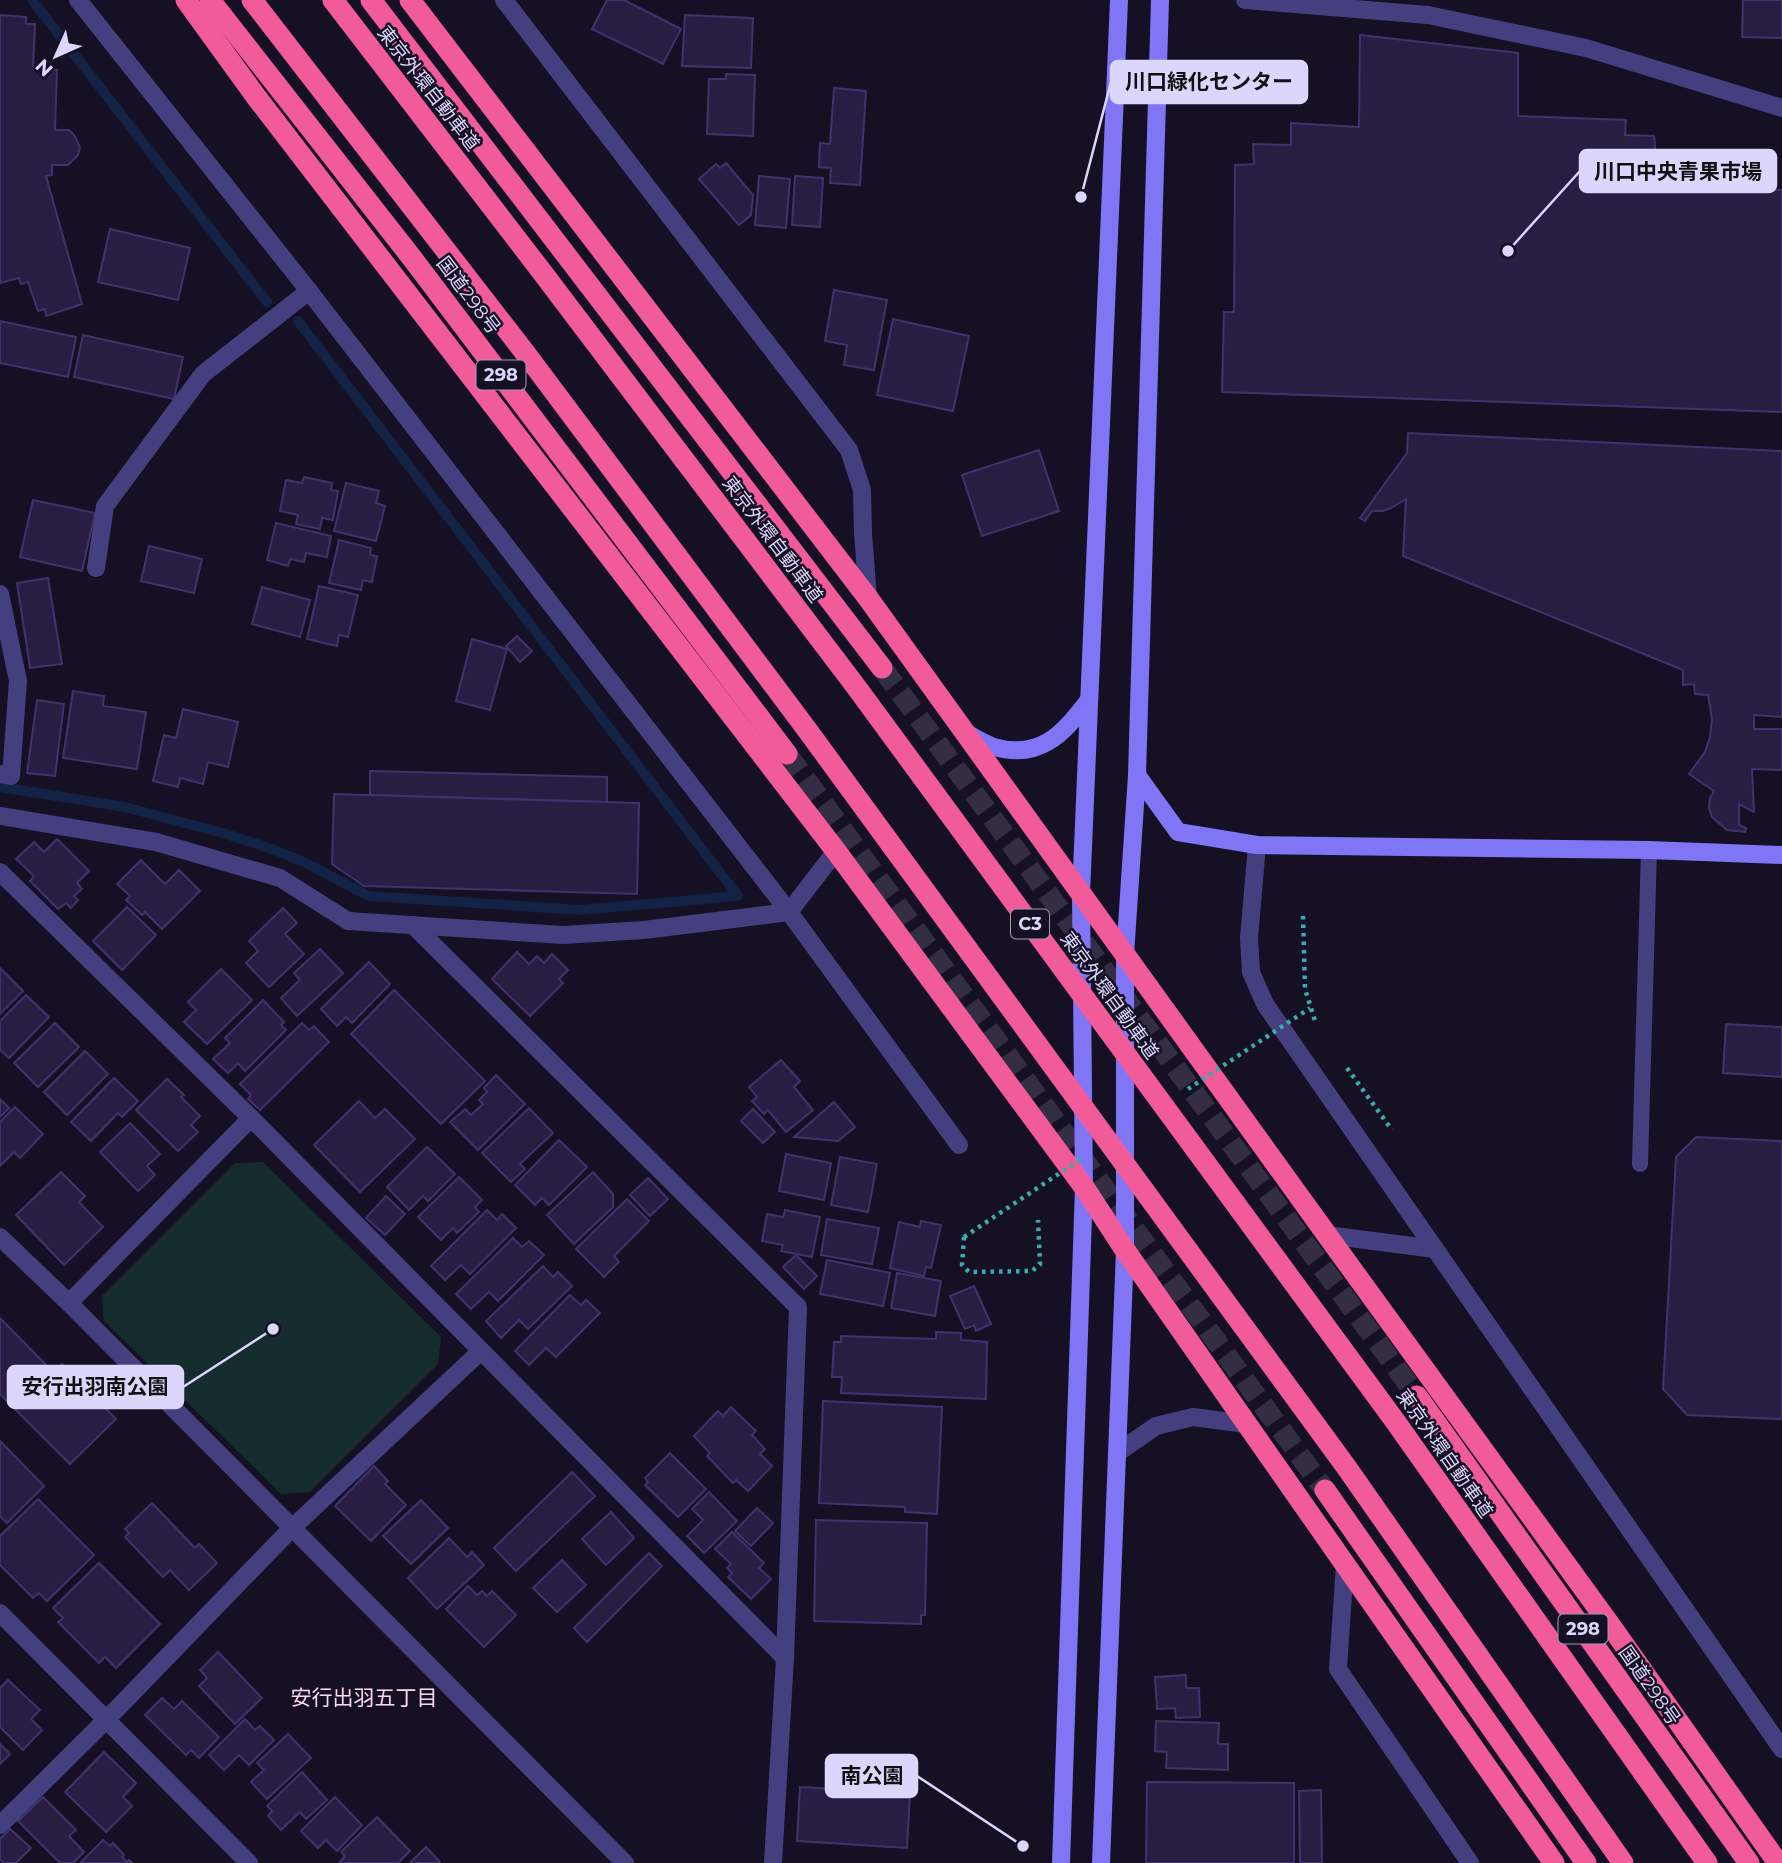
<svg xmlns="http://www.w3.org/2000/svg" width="1782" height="1863" viewBox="0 0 1782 1863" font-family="Montserrat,'Noto Sans JP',sans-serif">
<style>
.green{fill:#142c2d}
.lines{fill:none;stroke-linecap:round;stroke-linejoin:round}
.stream{stroke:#122346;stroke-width:10}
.building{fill:#281e43;stroke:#41326d;stroke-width:2}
.highway-tunnel{stroke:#332e44;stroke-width:21;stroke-dasharray:21 10;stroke-linecap:butt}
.path{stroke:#39adad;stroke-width:4.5;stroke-dasharray:3.5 5;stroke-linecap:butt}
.lane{stroke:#463f7f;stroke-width:16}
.street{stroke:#463f7f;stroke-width:18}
.secondary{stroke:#8075f4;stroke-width:18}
.highway{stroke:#f25b99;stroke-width:21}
.path-bridge{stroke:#39adad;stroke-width:4.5;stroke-dasharray:3.5 5;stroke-linecap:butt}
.highway-bridge{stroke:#f25b99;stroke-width:21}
.labels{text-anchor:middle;stroke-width:5;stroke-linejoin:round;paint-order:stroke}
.shield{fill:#151024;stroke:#a19bbb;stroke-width:2}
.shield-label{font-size:18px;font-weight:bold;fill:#ddd6fc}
.street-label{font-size:19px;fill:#ddd6fc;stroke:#151024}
.neighbourhood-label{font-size:21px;fill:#fcd8ed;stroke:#151024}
.leader{fill:none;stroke:#ddd6fc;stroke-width:2.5}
.callout-dot{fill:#ddd6fc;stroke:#151024;stroke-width:2.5}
.callout{fill:#ddd6fc;stroke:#ddd6fc;stroke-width:2.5}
.callout-label{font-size:21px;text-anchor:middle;font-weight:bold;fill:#111}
</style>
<rect width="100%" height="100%" fill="#151024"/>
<!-- green -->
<polygon class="green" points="263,1162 441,1337 438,1364 310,1492 281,1494 104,1321 102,1296 235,1163"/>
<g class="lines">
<!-- stream -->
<g class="stream">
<polyline points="32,0 267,302"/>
<polyline points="0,787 125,807 226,834 272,849 306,863 369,896 581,910 738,896 298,321"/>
</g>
</g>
<!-- building -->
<g class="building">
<polygon points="607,0 624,0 681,29 663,64 592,29"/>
<polygon points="1743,0 1782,0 1782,38 1742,37"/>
<polygon points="0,15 26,17 26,24 35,24 33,69 57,70 55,130 69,130 74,135 80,147 78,155 68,165 52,165 52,175 46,176 82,304 46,316 45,309 38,311 28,282 21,284 19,278 0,283"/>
<polygon points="685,15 753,18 751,68 682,66"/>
<polygon points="1360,35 1518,53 1518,116 1626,120 1625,135 1654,136 1656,157 1687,156 1687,187 1782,190 1782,412 1222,392 1224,312 1234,312 1235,165 1254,164 1253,144 1291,145 1291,123 1359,127"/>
<polygon points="726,74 755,75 753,136 707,134 709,79 726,79"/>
<polygon points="834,88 866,91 860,185 830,183 831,168 819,167 820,143 830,144"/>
<polygon points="726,163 753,195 751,215 739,225 699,179 716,164 720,168"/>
<polygon points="759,176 790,179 786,228 755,225"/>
<polygon points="795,176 823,178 820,227 792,225"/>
<polygon points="110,229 190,248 178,300 98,282"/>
<polygon points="834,290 887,300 874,370 844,365 847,345 825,341"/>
<polygon points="893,319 969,336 953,411 877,395"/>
<polygon points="0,321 76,337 68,377 0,363"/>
<polygon points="83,335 183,357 174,399 74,377"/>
<polygon points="1408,433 1782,451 1782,717 1754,715 1754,729 1782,729 1782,770 1752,769 1754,812 1739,804 1739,825 1746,828 1745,832 1727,830 1712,817 1709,808 1710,798 1714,791 1689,774 1705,752 1710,737 1712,719 1708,695 1695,694 1694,684 1683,685 1683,670 1403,556 1406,499 1391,508 1383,511 1372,511 1365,521 1360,518 1407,453"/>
<polygon points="1039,450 1059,511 982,536 962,475"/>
<polygon points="304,477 332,483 331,490 338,491 333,520 322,518 320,529 296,524 298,515 280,511 286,480 302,483"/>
<polygon points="346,483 379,491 376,503 385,506 376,541 334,531"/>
<polygon points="33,500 95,513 82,571 20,557"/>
<polygon points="276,523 331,536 327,557 306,553 304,562 290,559 288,566 267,560"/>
<polygon points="339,540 371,548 370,555 377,556 372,582 363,580 361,590 329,583"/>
<polygon points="149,546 202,559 194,593 141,581"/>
<polygon points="48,578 62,664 30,668 17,583"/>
<polygon points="319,586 358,595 348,637 339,635 337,646 307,639"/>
<polygon points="262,587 310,600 300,637 252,624"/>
<polygon points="517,636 532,651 520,662 506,646"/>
<polygon points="472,639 507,649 490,710 456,701"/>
<polygon points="73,691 104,696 103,706 146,712 137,769 63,758"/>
<polygon points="37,700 64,704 55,776 27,773"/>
<polygon points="183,709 238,722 228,767 208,762 203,784 180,778 178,787 153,781 164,735 176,738"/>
<polygon points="370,771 607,777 607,802 370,795"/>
<polygon points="334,794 639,803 637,894 364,886 332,864"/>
<polygon points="57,839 89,871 77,883 82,889 74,896 78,900 71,908 66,903 58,909 30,881 34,876 16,859 34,842 44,852"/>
<polygon points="141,860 165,884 179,870 200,891 162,929 145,912 142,915 126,900 130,896 117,884"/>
<polygon points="127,907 156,935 122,970 93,941"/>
<polygon points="283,908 297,923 285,934 304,954 269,987 246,963 258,951 249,941"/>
<polygon points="320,949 343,973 297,1016 281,998 300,980 294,973"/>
<polygon points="517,952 529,964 537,956 544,963 552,954 568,970 559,979 563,983 530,1016 492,979"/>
<polygon points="369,962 390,984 352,1023 346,1017 337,1026 321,1009"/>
<polygon points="0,968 23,991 0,1014"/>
<polygon points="221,969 252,1000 207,1044 184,1022 196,1010 188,1002"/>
<polygon points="394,990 485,1081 441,1124 351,1034"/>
<polygon points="26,995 49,1017 9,1058 0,1050 0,1021"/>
<polygon points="263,1000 284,1022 281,1025 286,1030 245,1071 238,1063 228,1073 213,1059 230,1043 225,1038"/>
<polygon points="55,1023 79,1047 38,1087 14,1063"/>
<polygon points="302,1023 309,1030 314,1026 329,1042 260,1110 248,1099 251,1095 240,1084"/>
<polygon points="1726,1024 1782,1027 1782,1077 1723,1073"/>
<polygon points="85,1051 108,1074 67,1115 44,1092"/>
<polygon points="781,1060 800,1081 794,1087 813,1110 786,1132 768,1110 764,1114 752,1101 757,1097 749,1087"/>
<polygon points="496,1075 525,1104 478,1150 450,1122 465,1109 471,1115 483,1104 479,1100 487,1092 484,1088"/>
<polygon points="114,1078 138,1101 122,1117 118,1113 91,1141 71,1122"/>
<polygon points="167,1079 184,1095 181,1097 200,1116 191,1125 198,1132 178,1151 136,1110"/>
<polygon points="0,1099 9,1108 0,1117"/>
<polygon points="359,1101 375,1118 385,1109 415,1139 360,1192 314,1145"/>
<polygon points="834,1102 855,1127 838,1141 794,1137"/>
<polygon points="15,1107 43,1134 20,1158 14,1152 0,1166 0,1122"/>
<polygon points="529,1108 553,1133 520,1164 525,1169 511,1182 482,1153"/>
<polygon points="753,1109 775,1132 763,1143 741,1121"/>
<polygon points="130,1123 160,1154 147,1166 155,1175 138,1191 100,1152"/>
<polygon points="1696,1137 1782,1141 1782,1419 1687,1415 1663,1389 1676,1157"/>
<polygon points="559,1140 587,1167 549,1205 542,1198 535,1205 515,1185"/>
<polygon points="427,1147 455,1174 428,1201 423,1196 409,1210 387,1187"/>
<polygon points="786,1154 831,1163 824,1200 779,1191"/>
<polygon points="840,1157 877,1164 868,1212 831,1205"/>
<polygon points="61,1172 85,1196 79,1202 103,1227 64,1265 16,1215"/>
<polygon points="593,1172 613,1194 613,1207 574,1244 547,1215"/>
<polygon points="459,1177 482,1200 475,1207 479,1212 457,1233 453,1228 441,1240 418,1217"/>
<polygon points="648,1178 668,1199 650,1216 630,1195"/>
<polygon points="386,1196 405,1214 385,1235 366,1218"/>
<polygon points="627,1199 649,1221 614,1256 619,1262 604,1277 576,1249"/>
<polygon points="487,1210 497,1220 502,1214 516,1228 470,1274 461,1265 445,1280 431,1266"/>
<polygon points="785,1210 820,1217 812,1257 781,1251 783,1245 762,1241 767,1214 783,1217"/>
<polygon points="827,1219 879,1228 872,1264 821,1255"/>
<polygon points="921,1221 941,1225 931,1268 926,1267 924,1276 890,1268 899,1222 920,1227"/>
<polygon points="513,1238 522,1247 529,1241 544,1255 498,1301 489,1292 471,1309 456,1294"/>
<polygon points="796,1255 817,1276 804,1289 783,1267"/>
<polygon points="827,1260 890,1273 883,1306 820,1294"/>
<polygon points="543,1266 553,1277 558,1272 572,1286 528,1329 519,1320 501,1338 486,1321"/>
<polygon points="897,1273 941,1281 935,1316 891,1308"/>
<polygon points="974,1286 991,1324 976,1331 974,1325 965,1329 950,1296"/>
<polygon points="570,1295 581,1305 586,1300 600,1313 556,1357 546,1348 529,1365 515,1351"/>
<polygon points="0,1318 53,1372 62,1364 116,1419 70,1464 0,1394"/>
<polygon points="936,1332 961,1333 961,1340 987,1342 986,1399 841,1393 842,1377 832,1377 834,1342 841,1342 841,1336 936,1339"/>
<polygon points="823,1401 942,1407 937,1514 905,1512 905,1507 819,1503"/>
<polygon points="731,1407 756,1431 752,1435 765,1449 760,1454 772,1466 748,1491 736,1480 733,1483 707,1456 710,1453 694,1436 718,1411 723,1416"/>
<polygon points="0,1441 44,1486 7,1523 0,1516"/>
<polygon points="670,1453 706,1489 678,1517 645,1485 648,1482 645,1478"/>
<polygon points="374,1466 388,1481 385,1484 406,1505 371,1541 335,1506"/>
<polygon points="572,1472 595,1496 516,1571 494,1548"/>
<polygon points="709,1492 737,1521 704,1553 687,1536 703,1520 692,1509"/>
<polygon points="38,1499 94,1555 47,1601 39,1593 33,1598 0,1565 0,1536"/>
<polygon points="421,1500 448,1528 411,1564 383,1536"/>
<polygon points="152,1503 195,1548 199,1544 217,1563 189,1590 170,1570 163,1577 125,1537 129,1533 125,1529"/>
<polygon points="757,1508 773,1523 751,1546 735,1531"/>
<polygon points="611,1512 634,1538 606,1565 582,1539"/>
<polygon points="816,1520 927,1523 925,1615 921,1615 921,1624 814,1621"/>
<polygon points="732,1532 764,1563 759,1568 771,1579 751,1599 728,1577 732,1573 727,1568 731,1564 715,1549"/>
<polygon points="449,1538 467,1557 472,1552 484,1565 437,1609 408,1578"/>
<polygon points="649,1553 662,1566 587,1642 574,1628"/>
<polygon points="562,1560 586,1585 557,1612 533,1588"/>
<polygon points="99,1563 160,1624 116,1668 105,1657 99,1663 58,1622 63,1618 53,1608"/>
<polygon points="468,1586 477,1595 482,1591 487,1596 492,1591 516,1615 484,1647 446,1609"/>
<polygon points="218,1652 262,1698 235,1724 199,1686 207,1678 200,1670"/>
<polygon points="1186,1675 1186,1688 1199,1688 1200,1717 1176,1718 1175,1708 1157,1709 1155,1677"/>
<polygon points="8,1680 40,1710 31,1719 42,1730 23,1750 0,1727 0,1688"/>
<polygon points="162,1698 174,1709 182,1701 219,1737 199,1758 191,1750 186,1755 145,1715"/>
<polygon points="245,1719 255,1730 260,1726 274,1740 249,1765 239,1755 224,1770 209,1755"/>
<polygon points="1156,1721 1219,1723 1218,1744 1228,1744 1228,1770 1166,1768 1167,1752 1155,1751"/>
<polygon points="288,1734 311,1758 267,1799 251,1782 264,1770 257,1763"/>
<polygon points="0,1744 10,1754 0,1764"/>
<polygon points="104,1752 136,1783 123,1797 132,1806 106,1832 65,1792"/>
<polygon points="302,1772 327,1800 306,1819 300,1812 281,1830 268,1816 272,1811 267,1806"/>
<polygon points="1147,1782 1294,1783 1294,1863 1146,1863"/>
<polygon points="800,1787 910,1793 907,1848 797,1841"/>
<polygon points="1321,1790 1322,1863 1300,1863 1299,1791"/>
<polygon points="43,1797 76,1830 69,1836 84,1852 73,1863 60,1863 18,1821"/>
<polygon points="335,1797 362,1825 337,1851 326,1840 318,1848 301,1831"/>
<polygon points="377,1817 410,1851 398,1863 339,1863 345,1856 341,1852"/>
<polygon points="10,1829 31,1848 16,1863 4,1863 0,1859 0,1839"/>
<polygon points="103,1840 110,1846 113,1843 124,1855 122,1857 127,1862 129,1860 132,1863 80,1863"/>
<polygon points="426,1847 440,1862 439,1863 410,1863"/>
</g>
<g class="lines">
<!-- highway-tunnel -->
<g class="highway-tunnel">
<polyline points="882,668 1417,1396"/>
<polyline points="787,754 1325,1490"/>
</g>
<!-- path -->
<g class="path">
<polyline points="1303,916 1305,989 1316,1024"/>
<polyline points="1347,1068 1392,1130"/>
<polyline points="964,1237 962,1265 969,1272 1032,1271 1040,1264 1038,1220"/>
</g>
<!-- lane -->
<polyline class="lane" points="1640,1164 1649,850"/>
<!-- street -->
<g class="street">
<polyline points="78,0 309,291 789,912 959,1145"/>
<polyline points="504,0 849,450 862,490 863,533 868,598"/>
<polyline points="1245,0 1428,15 1586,48 1782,108"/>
<polyline points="96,568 105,506 203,374 309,291"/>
<polyline points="0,594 18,681 11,776 0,774"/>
<polyline points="0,816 156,842 280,878 348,921 563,935 644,930 789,912 836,851"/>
<polyline points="1257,845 1249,938 1251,972 1265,1004 1435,1249"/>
<polyline points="0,872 251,1118 785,1658"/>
<polyline points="413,925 798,1307 785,1658 773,1863"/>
<polyline points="1327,1235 1435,1249 1782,1749"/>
<polyline points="0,1237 69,1303 625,1863"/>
<polyline points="69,1303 251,1118"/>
<polyline points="1117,1453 1156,1426 1193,1417 1246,1424"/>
<polyline points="1345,1564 1338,1669 1470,1863"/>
<polyline points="0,1613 249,1863"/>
<polyline points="0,1825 106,1720 292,1528 481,1351"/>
</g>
<!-- secondary -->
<g class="secondary">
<path d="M964,732C974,737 984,744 994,747C1040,760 1063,734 1089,700"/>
<polyline points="1137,775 1178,832 1257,845 1649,850 1782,855"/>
<polyline points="1061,1863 1084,1187 1081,894 1119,0"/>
<polyline points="1101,1863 1125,1250 1125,955 1137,775 1160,0"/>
</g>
<!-- highway -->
<g class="highway">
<polyline points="186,0 257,98 836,851 1084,1187 1125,1250 1554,1863"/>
<polyline points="210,0 412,258 787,754"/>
<polyline points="371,0 882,668"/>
<polyline points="410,0 868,598 1327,1235 1613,1629 1778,1863"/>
<polyline points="1417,1396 1749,1863"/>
<polyline points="1325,1490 1586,1863"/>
</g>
<!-- path-bridge -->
<g class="path-bridge">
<polyline points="1188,1089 1310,1008"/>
<polyline points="964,1237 1084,1157"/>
</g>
<!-- highway-bridge -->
<g class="highway-bridge">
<polyline points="252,0 526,354 808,731 1347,1468 1623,1863"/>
<polyline points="333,0 542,272 857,688 1395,1421 1707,1863"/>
</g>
</g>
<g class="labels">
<!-- shield labels -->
<g class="shield">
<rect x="476.5" y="360.5" width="49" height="29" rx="5"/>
<rect x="1011" y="909.5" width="38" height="29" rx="5"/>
<rect x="1558.5" y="1614.5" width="49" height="29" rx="5"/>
</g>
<g class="shield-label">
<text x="501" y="381">298</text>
<text x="1030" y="930">C3</text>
<text x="1583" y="1635">298</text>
</g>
<!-- street labels -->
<g class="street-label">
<text transform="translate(429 88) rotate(52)" y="7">東京外環自動車道</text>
<text transform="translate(469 295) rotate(53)" y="7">国道298号</text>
<text transform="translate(773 539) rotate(53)" y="7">東京外環自動車道</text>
<text transform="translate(1110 995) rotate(54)" y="7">東京外環自動車道</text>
<text transform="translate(1445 1453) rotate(55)" y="7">東京外環自動車道</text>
<text transform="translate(1650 1685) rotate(55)" y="7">国道298号</text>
</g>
<!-- neighbourhood labels -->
<g class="neighbourhood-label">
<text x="364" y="1705">安行出羽五丁目</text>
</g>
</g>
<!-- callouts -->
<path class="leader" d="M1081 197L1111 82M1508 251L1580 171M273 1329L183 1387M1023 1846L917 1776"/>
<g class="callout-dot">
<circle cx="1081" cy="197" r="7"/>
<circle cx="1508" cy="251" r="7"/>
<circle cx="273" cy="1329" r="7"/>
<circle cx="1023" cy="1846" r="7"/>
</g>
<g class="callout">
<rect x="1111" y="61" width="196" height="42" rx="7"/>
<rect x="1580" y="150" width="196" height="42" rx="7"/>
<rect x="8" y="1366" width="175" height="42" rx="7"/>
<rect x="826" y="1755" width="91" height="42" rx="7"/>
</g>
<g class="callout-label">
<text x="1209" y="89">川口緑化センター</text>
<text x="1678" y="179">川口中央青果市場</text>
<text x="95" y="1394">安行出羽南公園</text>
<text x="872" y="1783">南公園</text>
</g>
<!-- north arrow -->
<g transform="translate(56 56) rotate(225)" stroke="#151024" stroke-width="5" paint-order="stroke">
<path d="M0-5L12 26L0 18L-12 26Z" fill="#ddd6fc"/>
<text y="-10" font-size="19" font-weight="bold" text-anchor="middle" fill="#ddd6fc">N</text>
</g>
</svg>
